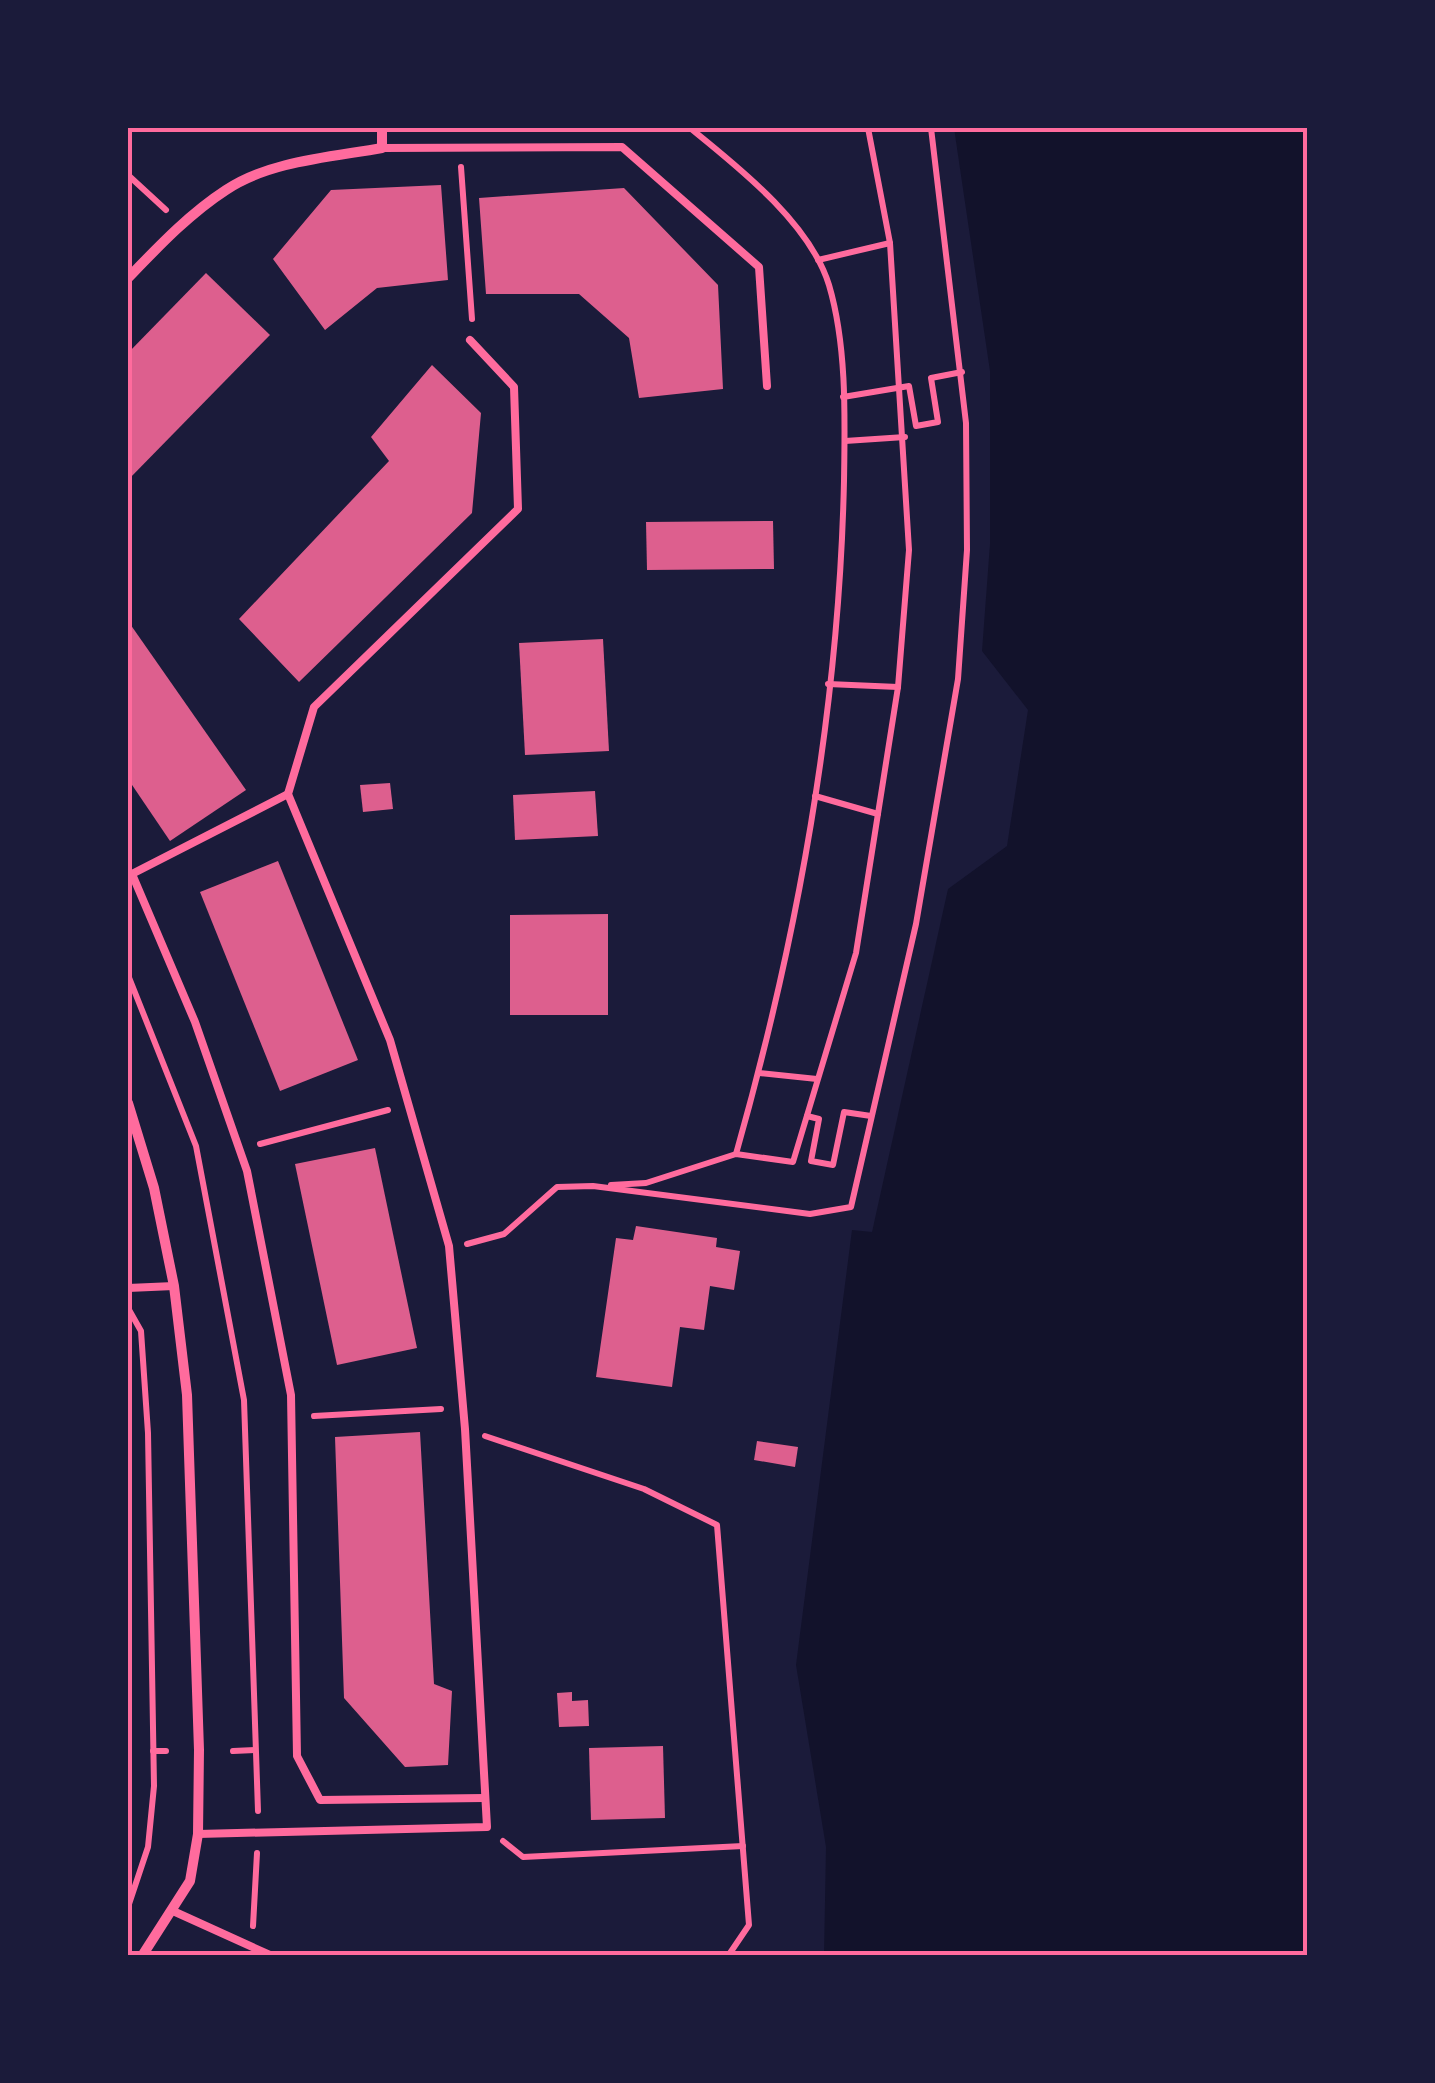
<svg xmlns="http://www.w3.org/2000/svg" width="1435" height="2083" viewBox="0 0 1435 2083" font-family="Rubik,sans-serif">
<style>
.water{fill:#12122b}
.building{fill:#dd5f8e}
.lines{fill:none;stroke-linecap:round;stroke-linejoin:round}
.path{stroke:#ff6b9d;stroke-width:6}
.service{stroke:#ff6b9d;stroke-width:8}
.minor{stroke:#ff6b9d;stroke-width:10}
.neatline{fill:none;stroke:#ff6b9d;stroke-width:4}
</style>
<rect width="100%" height="100%" fill="#1b1b3a"/>
<!-- water -->
<polygon class="water" points="954,128 1307,128 1307,1955 824,1955 826,1847 796,1665 852,1230 872,1232 948,889 1007,846 1028,710 982,651 990,544 990,371"/>
<!-- building -->
<g class="building">
<polygon points="441,185 448,280 377,288 325,330 273,259 331,190"/>
<polygon points="624,188 718,285 723,389 639,398 629,338 579,294 486,294 479,198"/>
<polygon points="206,273 270,335 128,480 128,353"/>
<polygon points="432,365 481,413 472,513 299,682 239,619 389,461 371,437"/>
<polygon points="773,521 774,569 647,570 646,522"/>
<polygon points="128,621 246,790 170,841 128,779"/>
<polygon points="603,639 609,751 525,755 519,643"/>
<polygon points="390,783 393,809 363,812 360,785"/>
<polygon points="595,791 598,836 515,840 513,795"/>
<polygon points="278,861 358,1060 280,1091 200,892"/>
<polygon points="608,914 608,1015 510,1015 510,915"/>
<polygon points="375,1148 417,1348 337,1365 295,1164"/>
<polygon points="636,1226 717,1238 716,1247 740,1251 734,1290 710,1286 704,1330 680,1327 672,1387 596,1377 616,1238 633,1240"/>
<polygon points="420,1432 434,1684 452,1691 448,1765 405,1767 344,1698 335,1437"/>
<polygon points="757,1441 798,1447 795,1467 754,1460"/>
<polygon points="572,1692 572,1701 588,1700 589,1726 559,1727 557,1693"/>
<polygon points="663,1746 665,1818 591,1820 589,1748"/>
</g>
<g class="lines">
<!-- path -->
<g class="path">
<path d="M690,128C738,167 810,223 829,285C847,346 845,418 844,481C839,709 798,936 736,1154"/>
<polyline points="461,167 472,319"/>
<polyline points="128,175 166,210"/>
<polyline points="818,260 890,243"/>
<polyline points="843,397 909,386 916,426 938,422 931,378 962,372"/>
<polyline points="845,441 905,437"/>
<polyline points="828,684 898,687"/>
<polyline points="815,796 878,814"/>
<polyline points="128,975 196,1146 244,1400 258,1811"/>
<polyline points="759,1073 817,1079"/>
<polyline points="807,1116 819,1119 811,1161 833,1165 844,1112 871,1116"/>
<polyline points="260,1144 388,1110"/>
<polyline points="611,1185 646,1183 736,1154 793,1162 856,953 898,687 909,550 890,243 868,128"/>
<polyline points="467,1244 504,1234 557,1187 593,1186 810,1214 851,1207 916,924 958,679 967,550 966,423 931,128"/>
<polyline points="314,1416 441,1409"/>
<polyline points="485,1436 644,1489 717,1525 749,1925 728,1956"/>
<polyline points="153,1751 166,1751"/>
<polyline points="233,1751 255,1750"/>
<polyline points="503,1841 523,1857 743,1846"/>
<polyline points="128,1907 148,1847 154,1786 148,1433 141,1331 128,1308"/>
<polyline points="253,1926 257,1853"/>
</g>
<!-- service -->
<g class="service">
<polyline points="382,148 622,147 759,267 767,386"/>
<polyline points="132,874 195,1022 247,1171 291,1395 297,1756 320,1800 484,1798"/>
<polyline points="128,876 288,794"/>
<polyline points="128,1288 174,1286"/>
<polyline points="198,1834 487,1827 465,1429 449,1246 390,1040 288,794 314,707 518,509 514,387 470,340"/>
<polyline points="173,1911 272,1956"/>
</g>
<!-- minor -->
<g class="minor">
<path d="M128,278C158,247 189,214 226,190C269,161 332,157 382,148V128"/>
<polyline points="128,1103 154,1188 174,1286 187,1395 199,1750 198,1834 190,1881 142,1956"/>
</g>
</g>
<!-- border -->
<rect width="1435" height="2083" fill="none" stroke="#1b1b3a" stroke-width="260"/>
<rect x="130" y="130" width="1175" height="1823" class="neatline"/>
</svg>
